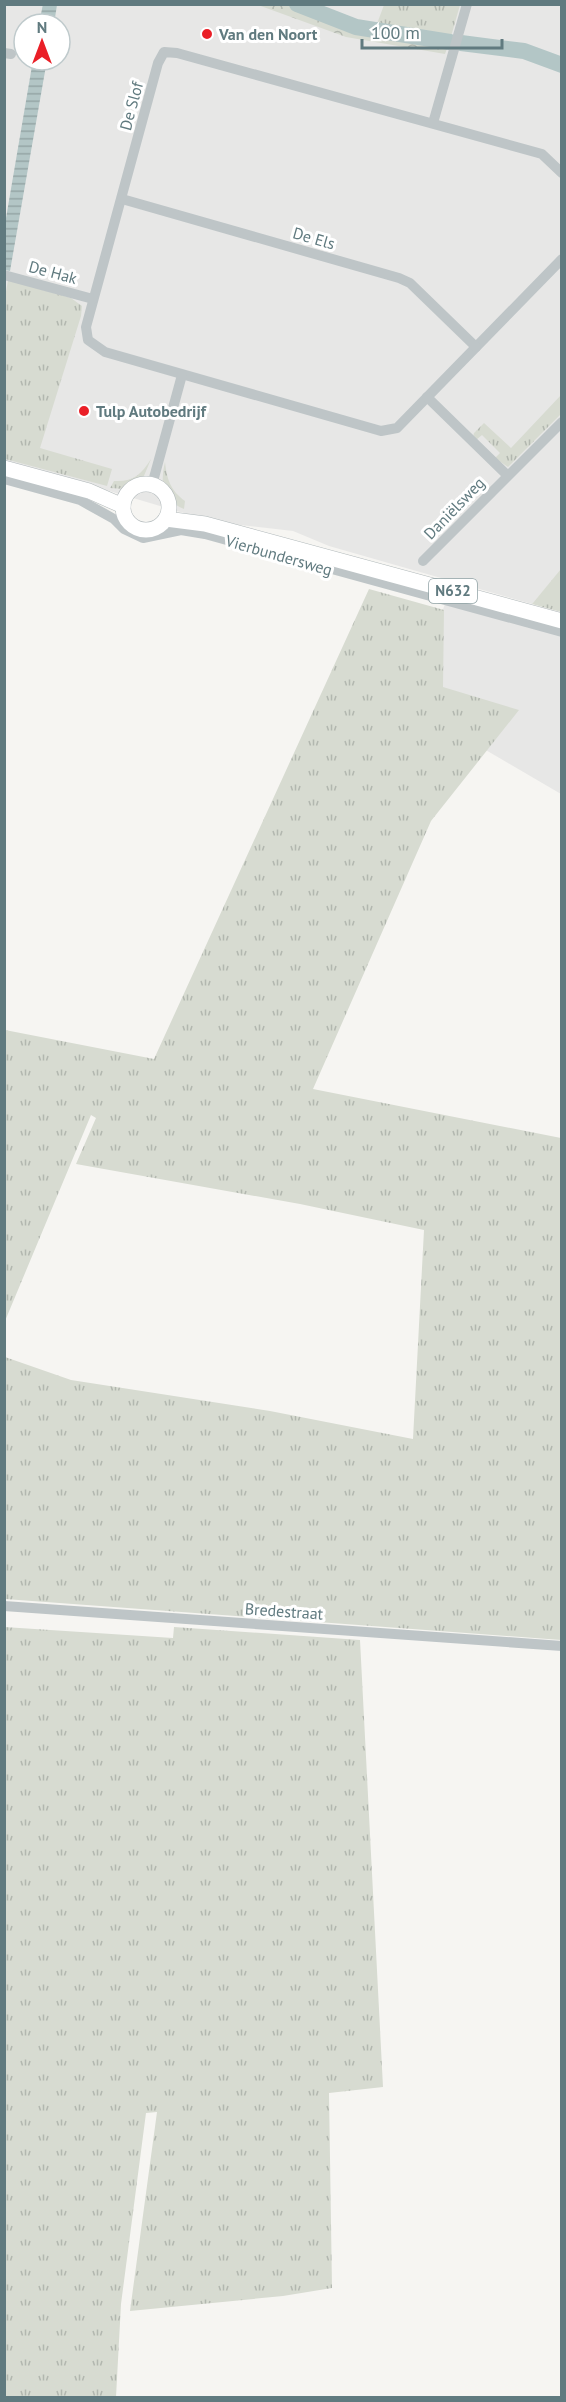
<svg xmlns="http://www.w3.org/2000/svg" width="566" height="2402" viewBox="0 0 566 2402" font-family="'PT Sans',sans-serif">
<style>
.built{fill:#e7e7e6;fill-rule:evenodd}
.grass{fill:url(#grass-tufts)}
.forest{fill:url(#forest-crowns)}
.water{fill:url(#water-rules)}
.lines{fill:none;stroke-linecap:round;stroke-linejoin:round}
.river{stroke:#b3c6c6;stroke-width:16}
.primary-casing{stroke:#b0b8ba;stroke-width:16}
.minor{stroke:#bec5c7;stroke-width:10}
.primary{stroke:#fff;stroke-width:15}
.poi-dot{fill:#ea1f27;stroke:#fff;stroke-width:2}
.labels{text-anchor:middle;stroke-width:6;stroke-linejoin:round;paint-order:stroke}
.shield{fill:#fff;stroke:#90a2a5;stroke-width:1.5}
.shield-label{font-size:15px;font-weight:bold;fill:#607a7f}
.poi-label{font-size:16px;font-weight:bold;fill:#607a7f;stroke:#fff;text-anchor:start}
.street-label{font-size:16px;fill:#607a7f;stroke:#fff}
</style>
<defs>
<pattern id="grass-tufts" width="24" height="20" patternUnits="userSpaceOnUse" patternTransform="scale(1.5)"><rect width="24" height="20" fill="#d7dbd1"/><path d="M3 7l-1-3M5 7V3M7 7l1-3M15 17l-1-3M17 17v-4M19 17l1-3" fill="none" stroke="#b2b7af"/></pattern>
<pattern id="forest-crowns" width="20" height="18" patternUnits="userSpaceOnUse" patternTransform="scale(1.5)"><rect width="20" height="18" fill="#d7dbd1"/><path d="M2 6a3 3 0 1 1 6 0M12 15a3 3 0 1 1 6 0" fill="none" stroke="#b2b7af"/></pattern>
<pattern id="water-rules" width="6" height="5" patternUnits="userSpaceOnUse" patternTransform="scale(1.5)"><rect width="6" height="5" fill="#b3c6c6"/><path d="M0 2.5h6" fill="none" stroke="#95a6a6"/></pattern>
</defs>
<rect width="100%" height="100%" fill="#f6f5f2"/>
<!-- built -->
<g class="built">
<path d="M4,5H561L562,569L532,604L329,546L293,531L214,522L5,460ZM24,24H60V60H24Z"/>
<polygon points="447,598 561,630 561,794 484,749 437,691 427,656"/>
</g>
<!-- grass -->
<g class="grass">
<polygon points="384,5 460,5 450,40 375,29"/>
<polygon points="8,280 71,298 82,306 81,316 40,448 112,469 107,486 5,459 4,303"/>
<polygon points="561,395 561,414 508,467 495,458 500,453 482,435 476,440 473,437 474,433 484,423 511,448"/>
<path d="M151,459L141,483L125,489L110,488L114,481C133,482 141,475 151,459Z"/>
<path d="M165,462C167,479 170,490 185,501L184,509C162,500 160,483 165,462Z"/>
<polygon points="561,569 561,612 532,604"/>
<polygon points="369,589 444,610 443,687 519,710 431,821 313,1089 561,1138 561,1640 5,1599 5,1357 71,1380 270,1411 413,1439 424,1230 300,1204 76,1164 96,1118 91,1115 5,1321 5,1030 154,1059"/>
<polygon points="4,1627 173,1638 174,1627 360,1640 383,2087 329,2093 332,2288 283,2296 130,2311 157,2112 146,2113 121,2304 116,2397 5,2397"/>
</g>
<!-- forest -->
<polygon class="forest" points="258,5 291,5 341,22 450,40 445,54 346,37"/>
<!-- water -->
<g class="water">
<polygon points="43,4 57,5 54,24 39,24"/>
<polygon points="33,60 47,60 10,271 5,270 5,224"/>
</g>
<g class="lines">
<!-- river -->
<g class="river">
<polyline points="297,4 356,27 450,42"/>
<polyline points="461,43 524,51 562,65"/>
</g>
<defs>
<g id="primary">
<polyline points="4,468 89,491 123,506"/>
<circle cx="146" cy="507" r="23"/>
<polyline points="166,519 205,524 562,621"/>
</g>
</defs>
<!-- primary casing -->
<use href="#primary" class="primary-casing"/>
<!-- minor -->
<g class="minor">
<polyline points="4,53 11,54"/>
<polyline points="433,123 467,4"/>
<polyline points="562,173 542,154 177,53 164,52 158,63 86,327 88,340 105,352 381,431 397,428 562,259"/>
<polyline points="122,199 399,278 410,283 476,347"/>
<polyline points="4,275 93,299"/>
<polyline points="427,397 507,475"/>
<polyline points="4,479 80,500 114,519 124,529 143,538 181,530 205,534 562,632"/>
<polyline points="152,485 182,375"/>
<polyline points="423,561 562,422"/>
<polyline points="4,1606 562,1646"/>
</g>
<!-- primary -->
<use href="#primary" class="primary"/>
</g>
<!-- markers -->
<g class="poi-dot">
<circle cx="207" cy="34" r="6"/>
<circle cx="84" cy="411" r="6"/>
</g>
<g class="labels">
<!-- shield labels -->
<rect class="shield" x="429" y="579" width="48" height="24" rx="4.5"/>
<g class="shield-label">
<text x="453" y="596">N632</text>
</g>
<!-- poi labels -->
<g class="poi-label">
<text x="219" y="40">Van den Noort</text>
<text x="96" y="417">Tulp Autobedrijf</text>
</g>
<!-- street labels -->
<g class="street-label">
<text transform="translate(131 106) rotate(-75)" y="6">De Slof</text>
<text transform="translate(314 238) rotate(16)" y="6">De Els</text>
<text transform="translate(53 272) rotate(15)" y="6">De Hak</text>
<text transform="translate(454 508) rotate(-46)" y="6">Daniëlsweg</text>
<text transform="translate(279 555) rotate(16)" y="6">Vierbundersweg</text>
<text transform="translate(284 1611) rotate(4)" y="6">Bredestraat</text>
</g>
</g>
<!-- border -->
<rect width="566" height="2402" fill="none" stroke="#607a7f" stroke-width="12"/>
<!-- north arrow -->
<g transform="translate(42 42)"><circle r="28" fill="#ffffff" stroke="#bfcacc" stroke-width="1.5"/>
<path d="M0-4.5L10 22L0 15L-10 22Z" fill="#ea1f27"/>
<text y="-9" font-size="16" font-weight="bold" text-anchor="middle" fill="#607a7f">N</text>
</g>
<!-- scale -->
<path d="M362 39v9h140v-9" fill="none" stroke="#607a7f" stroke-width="3"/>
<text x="371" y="39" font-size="18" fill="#607a7f" stroke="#ffffff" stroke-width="4.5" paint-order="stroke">100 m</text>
</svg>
